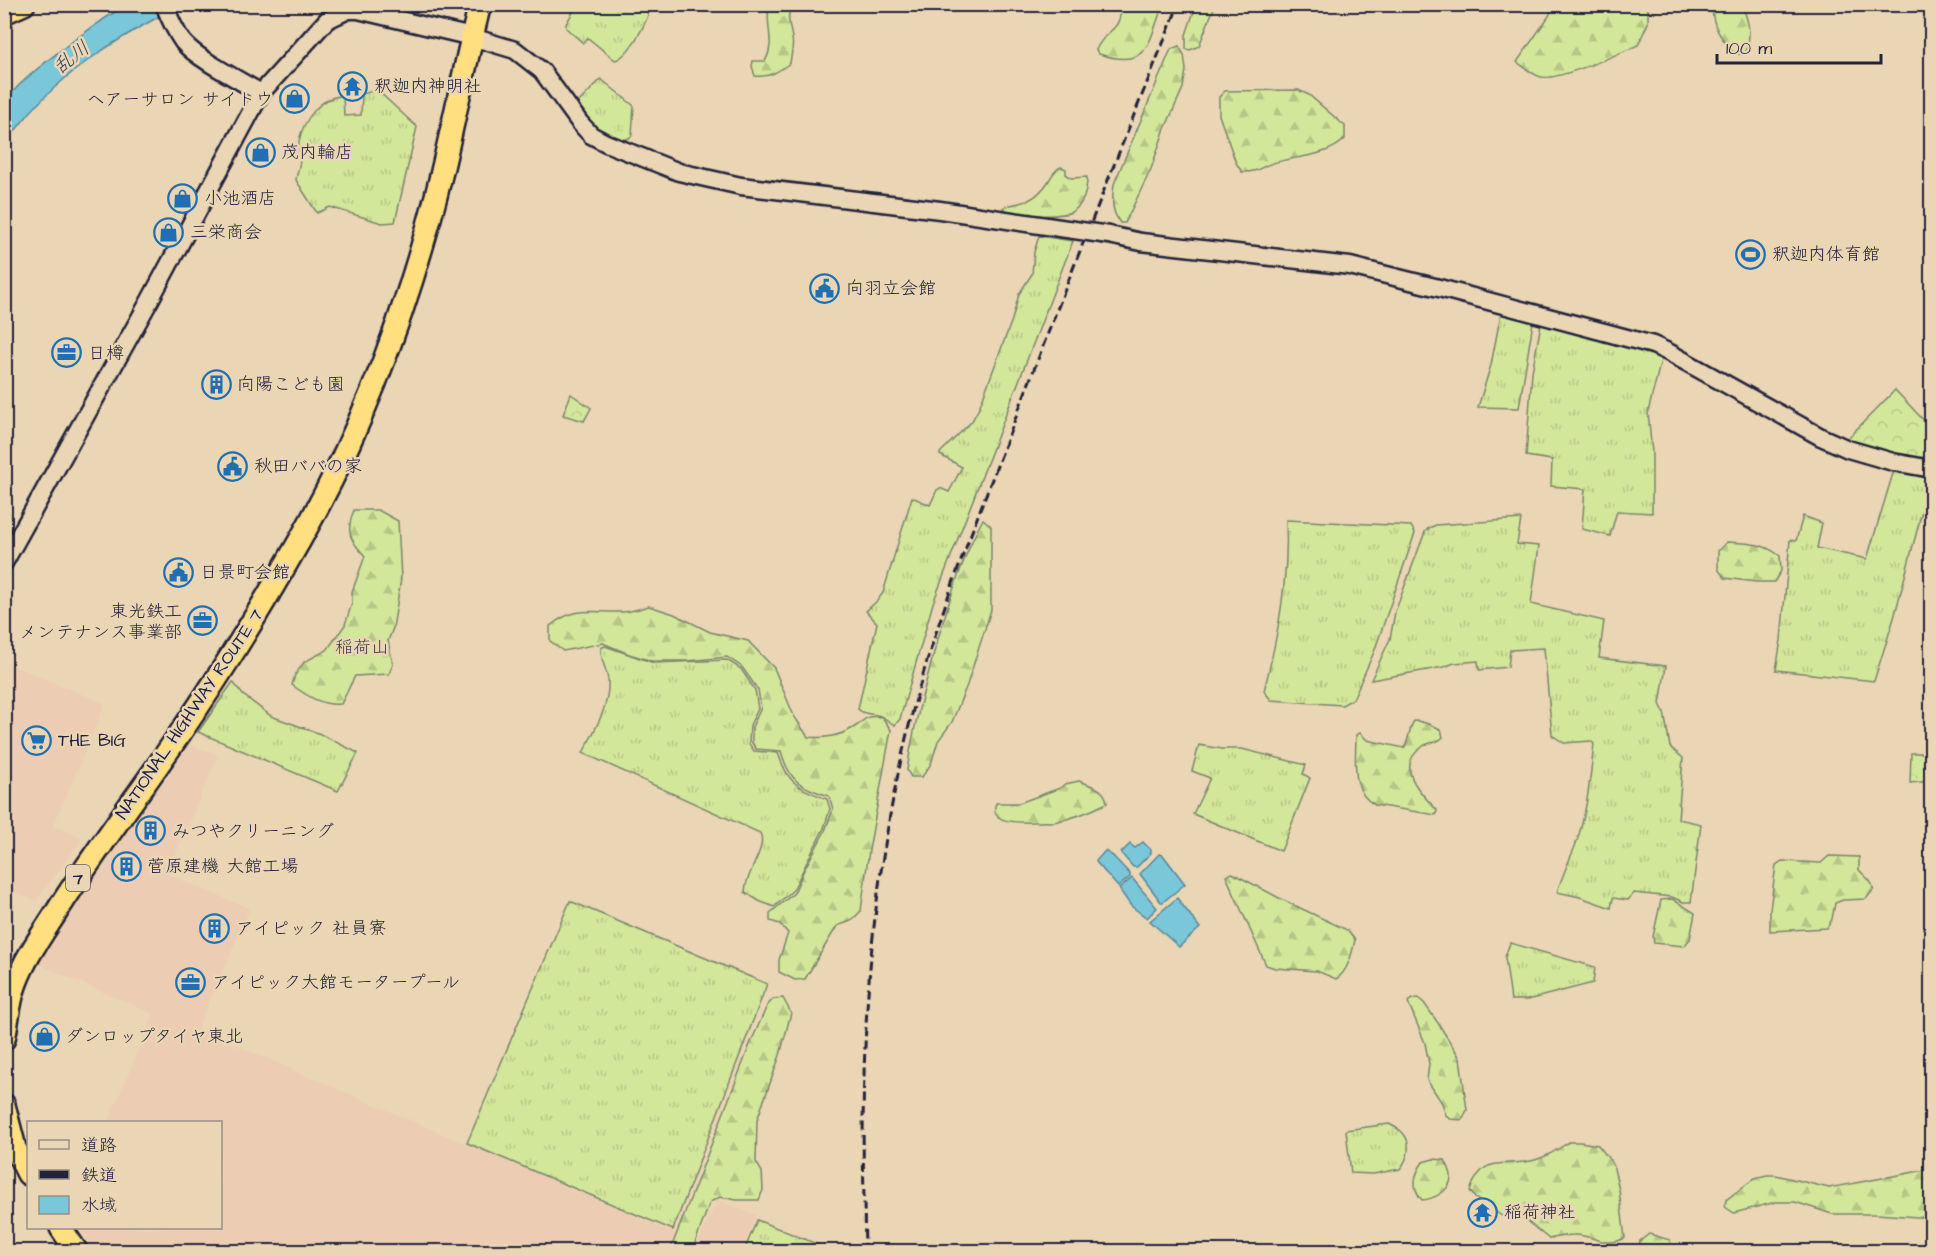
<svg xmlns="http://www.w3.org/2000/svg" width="1936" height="1256" viewBox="0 0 1936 1256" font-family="'Architects Daughter','Klee One',sans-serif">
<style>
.built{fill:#ecccb2}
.grass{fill:url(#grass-tufts);stroke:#7a846b;stroke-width:1.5}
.forest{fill:url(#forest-firs);stroke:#7a846b;stroke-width:1.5}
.park{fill:url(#park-crowns);stroke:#7a846b;stroke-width:1.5}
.water{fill:#7ac7d9;stroke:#57859a;stroke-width:1.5}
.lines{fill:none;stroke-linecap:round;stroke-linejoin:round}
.secondary-casing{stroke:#22223b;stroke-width:21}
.highway-casing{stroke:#22223b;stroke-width:26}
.secondary{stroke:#ead6b4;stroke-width:16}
.highway{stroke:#ffdf80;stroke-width:21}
.rail{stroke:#22223b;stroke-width:3;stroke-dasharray:9 4.5;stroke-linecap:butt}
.secondary-bridge-casing{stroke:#22223b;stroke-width:21;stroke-linecap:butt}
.secondary-bridge{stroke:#ead6b4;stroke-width:16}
.labels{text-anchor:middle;stroke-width:5;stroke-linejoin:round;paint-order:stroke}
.shield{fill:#ead6b4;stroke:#5e585f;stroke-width:1.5}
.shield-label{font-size:16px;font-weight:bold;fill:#22223b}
.poi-label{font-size:18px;fill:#22223b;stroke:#ead6b4;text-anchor:start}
.park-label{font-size:18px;fill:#3d4049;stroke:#ead6b4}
.street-label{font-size:18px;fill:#22223b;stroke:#ead6b4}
.water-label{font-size:20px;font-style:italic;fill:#34435b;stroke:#ead6b4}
</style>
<defs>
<pattern id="grass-tufts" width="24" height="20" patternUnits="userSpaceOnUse" patternTransform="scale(1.5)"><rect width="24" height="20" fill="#d3e79b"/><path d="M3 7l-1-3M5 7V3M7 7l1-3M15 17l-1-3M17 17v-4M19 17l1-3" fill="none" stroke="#b5c686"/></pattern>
<pattern id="forest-firs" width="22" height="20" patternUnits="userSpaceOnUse" patternTransform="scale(1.5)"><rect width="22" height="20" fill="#d3e79b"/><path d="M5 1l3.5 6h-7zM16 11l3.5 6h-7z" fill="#b5c686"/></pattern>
<pattern id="park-crowns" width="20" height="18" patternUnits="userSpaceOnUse" patternTransform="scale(1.5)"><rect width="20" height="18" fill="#d3e79b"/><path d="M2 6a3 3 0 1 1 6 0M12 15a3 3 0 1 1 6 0" fill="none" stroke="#b5c686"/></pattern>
</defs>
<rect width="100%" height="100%" fill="#ead6b4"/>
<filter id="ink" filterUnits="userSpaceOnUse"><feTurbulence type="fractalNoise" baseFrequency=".0167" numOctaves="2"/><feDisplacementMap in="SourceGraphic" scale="12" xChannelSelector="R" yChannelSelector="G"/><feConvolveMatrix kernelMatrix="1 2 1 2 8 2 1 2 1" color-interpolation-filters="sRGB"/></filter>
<g filter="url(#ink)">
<!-- built -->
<g class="built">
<polygon points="6,663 105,704 53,826 83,838 36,901 5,887"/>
<polygon points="190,745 218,755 167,874 250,909 197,1029 698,1243 717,1200 756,1215 741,1251 96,1251 79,1228 220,1228 220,1122 108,1122 154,1014 38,964 46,945"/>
</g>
<!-- grass -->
<g class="grass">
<path d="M577,5H645L648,15C644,27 628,57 615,60L588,38L583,43L566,28V24Z"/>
<polygon points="601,79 634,106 632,134 631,137 622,141 599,131 576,105"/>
<path d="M377,90L417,127L395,222L382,223L330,207L317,213L296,180C297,173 299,167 300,161C300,154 298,148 299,141C303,121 321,95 343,96L344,116L361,115L362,94Z"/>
<path d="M1039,236L1073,241L933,603L900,719L895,725C888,722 884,716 877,715C869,713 864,715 858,709L877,623L866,611L877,601L883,593L912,497L930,505L937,490L940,488L949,492L962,467L940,455V453L972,421L979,408L1012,320L1019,294L1032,274L1034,252Z"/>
<polygon points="1501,313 1533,322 1519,408 1478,407 1491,365"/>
<polygon points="1541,324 1657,355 1661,360 1648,412 1652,453 1652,513 1617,511 1610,536 1582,529 1585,489 1551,486 1552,460 1526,456 1532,372"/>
<polygon points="1894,470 1927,474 1930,481 1894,618 1874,681 1776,670 1781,640 1790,540 1796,541 1803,516 1822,523 1817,548 1867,559"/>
<path d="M1521,519L1517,544L1539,546L1531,604L1604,621L1599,658L1666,666L1660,704L1664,712L1670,747L1683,758L1678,819L1701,824L1691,902H1683L1672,897L1634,893L1628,900L1613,898L1611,908L1580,897L1557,892C1562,877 1568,863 1574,849C1587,816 1590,779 1594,744L1591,741L1564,743L1552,735L1544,648L1510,650L1508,667L1479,670L1478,661L1454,663L1444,667L1371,680L1390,639L1395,612L1425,532L1429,528L1436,525Z"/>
<path d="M1286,520L1411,526L1415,533L1374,652L1353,699L1342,705L1271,700L1264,691C1278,635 1289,578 1286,520Z"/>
<path d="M605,646L654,663L727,660L741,669L755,690L758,709L750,725L749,744L754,751L778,753C789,786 798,787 827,799L830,809L824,828L793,890L774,907L759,901L745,892C745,874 768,847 760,833L583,753C594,731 610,706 608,680C607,669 600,660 601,648Z"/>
<polygon points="233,682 243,695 271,716 318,733 358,753 338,791 198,732"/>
<polygon points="1199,745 1222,749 1242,749 1306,765 1303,774 1310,778 1281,851 1193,814 1210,778 1192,771"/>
<polygon points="570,901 767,984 673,1230 467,1143"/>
<polygon points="1510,943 1595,967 1593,983 1527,1000 1511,1000 1505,957"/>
<path d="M1389,1124C1393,1126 1399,1129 1402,1132C1413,1143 1408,1159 1400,1169L1373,1174L1351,1173L1346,1130Z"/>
<polygon points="757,1220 822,1246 826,1251 744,1251"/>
</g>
<!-- forest -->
<g class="forest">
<path d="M774,4L793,5C785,16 790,25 792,38C794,46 791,55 790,63C779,71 769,78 755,76L752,66L753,61H765C776,44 765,25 769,7Z"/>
<path d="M1121,5H1163C1148,43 1149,70 1099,54L1096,50C1106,27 1121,34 1121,5Z"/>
<polygon points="1196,5 1215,5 1199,46 1190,50 1186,49 1186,35"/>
<path d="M1554,5H1648V23L1638,45C1620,53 1559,81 1541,77C1533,75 1524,67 1517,62L1549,16Z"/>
<path d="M1712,5H1742C1749,22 1752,36 1745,54H1735C1720,37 1712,27 1712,5Z"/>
<path d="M1179,46L1184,55L1186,70L1183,88L1164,131L1151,169L1125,223H1120C1111,210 1112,200 1114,184L1171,49Z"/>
<path d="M1298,90L1309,95L1345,126V139C1327,157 1297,156 1273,163C1259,167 1260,172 1242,172L1236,163L1219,115V97L1225,91Z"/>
<path d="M1061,167L1066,169V175L1071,178L1087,177C1087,189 1084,204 1073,211C1064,217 1022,216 1011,213C1008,212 1006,210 1003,208L1006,206C1026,202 1036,200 1048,182C1052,176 1054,170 1061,167Z"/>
<path d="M354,510H378L398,521L401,579L393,628L388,641L393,664L389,674L355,676L341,704C322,706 307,696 292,685L295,675L304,662L327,650L345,625L352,603V592L365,556C350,540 345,532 354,510Z"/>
<path d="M983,519L991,526V610L967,685L952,722L938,741L931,764L922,777H911L907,770C913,729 924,689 935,649C948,605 961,560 983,519Z"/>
<path d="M1727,542C1747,543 1764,543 1780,556L1781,571L1774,582H1756L1725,578L1718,569V551Z"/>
<path d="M649,606L674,614L710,632L748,641L774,668L794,716L808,737C823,739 840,736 853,728C867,720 862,715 882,717L891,730L869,850L861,911L851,921L837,926L805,979L795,980L779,972V960L788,933L780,924L770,921V913L794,893L803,872L825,831L833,809L829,796C800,786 790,783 781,751L756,749L752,743V727L761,708L758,690L742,667L727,657L688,661H652L629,654L603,643L563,651L550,641V626C577,605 591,613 622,612C631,612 640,608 649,606Z"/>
<path d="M1414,721C1424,721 1432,725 1441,730L1443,737C1437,744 1429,741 1422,747C1394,767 1420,793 1437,810L1436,815L1375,805C1350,792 1356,759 1356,735L1360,733L1367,740L1404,748C1410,739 1408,730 1414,721Z"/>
<path d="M1079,781C1091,786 1106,788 1107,803C1091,811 1075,818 1058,821C1052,823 1045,821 1039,822C1026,822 987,826 996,803H1019L1060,788L1065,784Z"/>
<polygon points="1829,856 1859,857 1859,870 1870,881 1874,889 1866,899 1843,900 1835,903 1832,919 1827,928 1770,931 1770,910 1776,865 1782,861 1821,863"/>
<path d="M1232,873L1281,899L1347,930L1355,940C1352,953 1348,972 1336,979L1317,971L1275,968L1266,965L1226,876Z"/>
<polygon points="1672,899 1695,913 1690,939 1684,946 1654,943 1653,937 1661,900"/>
<polygon points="783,998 791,1013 780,1055 757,1120 756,1162 762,1172 763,1190 759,1200 737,1200 720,1197 710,1202 692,1251 670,1251 751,1042 767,1006 773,999"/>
<polygon points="1418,998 1424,1003 1438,1023 1460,1058 1467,1110 1462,1120 1450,1119 1446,1115 1442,1103 1427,1080 1429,1064 1425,1043 1408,1002 1412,999"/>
<path d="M1569,1142H1580L1598,1145L1613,1164L1619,1190L1625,1238C1604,1249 1593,1234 1574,1235C1566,1235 1557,1237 1549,1239L1523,1218H1505L1475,1198L1470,1191C1483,1154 1500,1167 1531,1161C1545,1158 1557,1150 1569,1142Z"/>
<path d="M1433,1159L1445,1160C1447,1165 1452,1172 1451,1178C1450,1191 1434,1199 1422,1200C1411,1187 1414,1175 1423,1162Z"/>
<polygon points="1931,1169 1931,1218 1876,1214 1832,1214 1795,1202 1776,1202 1734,1213 1725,1207 1726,1200 1755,1178 1767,1175 1776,1175 1829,1188"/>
<polygon points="1649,1234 1670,1240 1670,1251 1638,1251 1640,1241"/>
</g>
<!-- park -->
<g class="park">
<polygon points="1895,390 1931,428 1931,462 1875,452 1846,440"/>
<polygon points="571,394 591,408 584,421 563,415"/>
<polygon points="1911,753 1931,753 1931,781 1910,783"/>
</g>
<!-- water -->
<g class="water">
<path d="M127,5H181C123,35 65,69 23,121C17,129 9,137 5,146C5,134 1,117 5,104C9,85 106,15 127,5Z"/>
<polygon points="1143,842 1151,850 1151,853 1137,867 1133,867 1121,853 1130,844 1135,848"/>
<polygon points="1105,851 1113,856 1130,874 1130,877 1118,887 1097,863 1096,861"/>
<polygon points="1159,854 1163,855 1185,884 1163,902 1161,902 1140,874"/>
<polygon points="1132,878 1157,908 1147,918 1131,906 1119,889"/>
<polygon points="1177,898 1200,928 1179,947 1150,921"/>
</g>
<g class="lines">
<defs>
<g id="secondary">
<path d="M164,4C169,17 175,31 183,42C197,59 241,81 261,93"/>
<polyline points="1109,235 1141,242 1350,266 1443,289 1653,345 1668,352 1821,437 1848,449 1893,462 1932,469"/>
<polyline points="4,563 150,300 261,93 327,20 348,10 358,10 472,37 515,50 542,71 580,123 591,135 606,143 679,172 741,186 940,210 1060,228"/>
</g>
<g id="highway">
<polyline points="4,13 24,4"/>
<path d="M4,1039C8,1021 9,1001 16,983C26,956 44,932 59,908C98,847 141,791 181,732C224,670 263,605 300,540C361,432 405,316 436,196C452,133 464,68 480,4"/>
<polyline points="4,1105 15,1148 28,1174"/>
<polyline points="61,1228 77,1252"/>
</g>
</defs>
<!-- secondary casing -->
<use href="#secondary" class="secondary-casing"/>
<!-- highway casing -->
<use href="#highway" class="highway-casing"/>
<!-- secondary -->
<use href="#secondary" class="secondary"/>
<!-- highway -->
<use href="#highway" class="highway"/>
<!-- rail -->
<path class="rail" d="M865,1252C864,1193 862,1134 864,1075C867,967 879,857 903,751C928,640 970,536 1011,430C1065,287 1121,146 1179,4"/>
<defs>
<polyline id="secondary-bridge" points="1060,228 1109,235"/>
</defs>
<!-- secondary-bridge casing -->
<use href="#secondary-bridge" class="secondary-bridge-casing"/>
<!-- secondary-bridge -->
<use href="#secondary-bridge" class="secondary-bridge"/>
</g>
</g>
<!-- icons -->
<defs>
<symbol id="temple-ring" viewBox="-11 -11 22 22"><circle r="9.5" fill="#ead6b4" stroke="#1f6fb2" stroke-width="1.5"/><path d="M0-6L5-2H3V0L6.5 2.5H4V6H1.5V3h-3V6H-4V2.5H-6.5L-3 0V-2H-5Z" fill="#1f6fb2"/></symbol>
<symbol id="shop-ring" viewBox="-11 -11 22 22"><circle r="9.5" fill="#ead6b4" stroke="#1f6fb2" stroke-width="1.5"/><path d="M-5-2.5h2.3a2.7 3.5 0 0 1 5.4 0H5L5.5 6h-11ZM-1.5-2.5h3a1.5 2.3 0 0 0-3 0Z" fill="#1f6fb2"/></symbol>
<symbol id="stadium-ring" viewBox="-11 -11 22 22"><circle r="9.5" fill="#ead6b4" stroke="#1f6fb2" stroke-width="1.5"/><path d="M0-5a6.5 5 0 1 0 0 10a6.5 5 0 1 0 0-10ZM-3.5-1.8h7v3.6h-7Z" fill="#1f6fb2"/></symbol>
<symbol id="civic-ring" viewBox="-11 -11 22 22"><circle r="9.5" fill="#ead6b4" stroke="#1f6fb2" stroke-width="1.5"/><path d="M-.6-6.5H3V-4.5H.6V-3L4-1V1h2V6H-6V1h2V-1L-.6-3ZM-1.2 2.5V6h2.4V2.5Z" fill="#1f6fb2"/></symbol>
<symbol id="office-ring" viewBox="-11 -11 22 22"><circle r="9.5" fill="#ead6b4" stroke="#1f6fb2" stroke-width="1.5"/><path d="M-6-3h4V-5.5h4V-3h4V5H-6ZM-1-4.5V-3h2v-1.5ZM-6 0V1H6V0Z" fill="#1f6fb2"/></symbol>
<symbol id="building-ring" viewBox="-11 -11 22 22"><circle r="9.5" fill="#ead6b4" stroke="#1f6fb2" stroke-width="1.5"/><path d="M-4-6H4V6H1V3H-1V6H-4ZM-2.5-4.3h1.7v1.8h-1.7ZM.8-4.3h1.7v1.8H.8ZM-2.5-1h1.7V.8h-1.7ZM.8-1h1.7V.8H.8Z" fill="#1f6fb2"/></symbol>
<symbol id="supermarket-ring" viewBox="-11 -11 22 22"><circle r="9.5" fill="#ead6b4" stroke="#1f6fb2" stroke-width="1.5"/><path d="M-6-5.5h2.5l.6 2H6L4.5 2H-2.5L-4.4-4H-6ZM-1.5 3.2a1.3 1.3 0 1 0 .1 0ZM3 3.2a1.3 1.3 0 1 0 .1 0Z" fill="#1f6fb2"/></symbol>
</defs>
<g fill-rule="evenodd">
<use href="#temple-ring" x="336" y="70" width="33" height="33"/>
<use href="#shop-ring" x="278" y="82" width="33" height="33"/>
<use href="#shop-ring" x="244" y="136" width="33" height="33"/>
<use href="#shop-ring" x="166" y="182" width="33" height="33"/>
<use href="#shop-ring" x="152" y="216" width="33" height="33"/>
<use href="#stadium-ring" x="1734" y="238" width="33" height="33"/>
<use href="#civic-ring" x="808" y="272" width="33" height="33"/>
<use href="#office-ring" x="50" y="336" width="33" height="33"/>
<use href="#building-ring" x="200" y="368" width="33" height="33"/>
<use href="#civic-ring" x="216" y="450" width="33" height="33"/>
<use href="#civic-ring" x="162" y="556" width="33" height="33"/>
<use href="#office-ring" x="186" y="604" width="33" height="33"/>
<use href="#supermarket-ring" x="20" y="724" width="33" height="33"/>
<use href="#building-ring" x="134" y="814" width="33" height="33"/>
<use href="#building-ring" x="110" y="850" width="33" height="33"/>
<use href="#building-ring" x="198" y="912" width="33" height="33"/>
<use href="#office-ring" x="174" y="966" width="33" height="33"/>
<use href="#shop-ring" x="28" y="1020" width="33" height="33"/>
<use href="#temple-ring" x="1466" y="1196" width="33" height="33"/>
</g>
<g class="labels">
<!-- shield labels -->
<rect class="shield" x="66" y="865" width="24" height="26" rx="4.5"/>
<g class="shield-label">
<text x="78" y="884">7</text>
</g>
<!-- poi labels -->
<g class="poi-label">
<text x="374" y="92">釈迦内神明社</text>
<text x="273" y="105" text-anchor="end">ヘアーサロン サイトウ</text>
<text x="281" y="158">茂内輪店</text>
<text x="204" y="204">小池酒店</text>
<text x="190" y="238">三栄商会</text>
<text x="1772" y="260">釈迦内体育館</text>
<text x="846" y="294">向羽立会館</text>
<text x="88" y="359">日樽</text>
<text x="237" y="390">向陽こども園</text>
<text x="254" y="472">秋田ババの家</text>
<text x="200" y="578">日景町会館</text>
<text x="182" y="617" text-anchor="end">東光鉄工<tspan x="182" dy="21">メンテナンス事業部</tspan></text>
<text x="58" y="746">THE BIG</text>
<text x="172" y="837">みつやクリーニング</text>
<text x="147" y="872">菅原建機 大館工場</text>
<text x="236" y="934">アイピック 社員寮</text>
<text x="212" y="988">アイピック大館モータープール</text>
<text x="65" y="1042">ダンロップタイヤ東北</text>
<text x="1504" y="1218">稲荷神社</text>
</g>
<!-- park labels -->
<g class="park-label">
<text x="362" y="653">稲荷山</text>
</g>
<!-- street labels -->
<g class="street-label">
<text transform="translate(189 714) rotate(-56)" y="6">NATIONAL HIGHWAY ROUTE 7</text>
</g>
<!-- water labels -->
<g class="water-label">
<text transform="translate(71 57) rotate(-38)" y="7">乱川</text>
</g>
</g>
<!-- margin -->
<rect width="1936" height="1256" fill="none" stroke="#ead6b4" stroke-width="24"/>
<rect x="12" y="12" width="1912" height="1232" fill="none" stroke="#22223b" stroke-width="2" filter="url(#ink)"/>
<!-- legend -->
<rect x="27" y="1121" width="195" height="108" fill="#ead6b4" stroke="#9a8e84" stroke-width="1.5"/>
<rect x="39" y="1140" width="30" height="9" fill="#ead6b4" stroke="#9a8e84" stroke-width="1.5"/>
<text x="81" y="1151" font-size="18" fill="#22223b">道路</text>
<rect x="39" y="1170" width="30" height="9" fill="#22223b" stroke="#9a8e84" stroke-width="1.5"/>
<text x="81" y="1181" font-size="18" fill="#22223b">鉄道</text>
<rect x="39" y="1196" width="30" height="18" fill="#7ac7d9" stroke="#9a8e84" stroke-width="1.5"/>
<text x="81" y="1211" font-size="18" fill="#22223b">水域</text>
<!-- scale -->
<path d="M1717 54v9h164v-9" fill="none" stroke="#22223b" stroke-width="3"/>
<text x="1726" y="54" font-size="18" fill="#22223b" stroke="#ead6b4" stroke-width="4.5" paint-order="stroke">100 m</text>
</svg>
